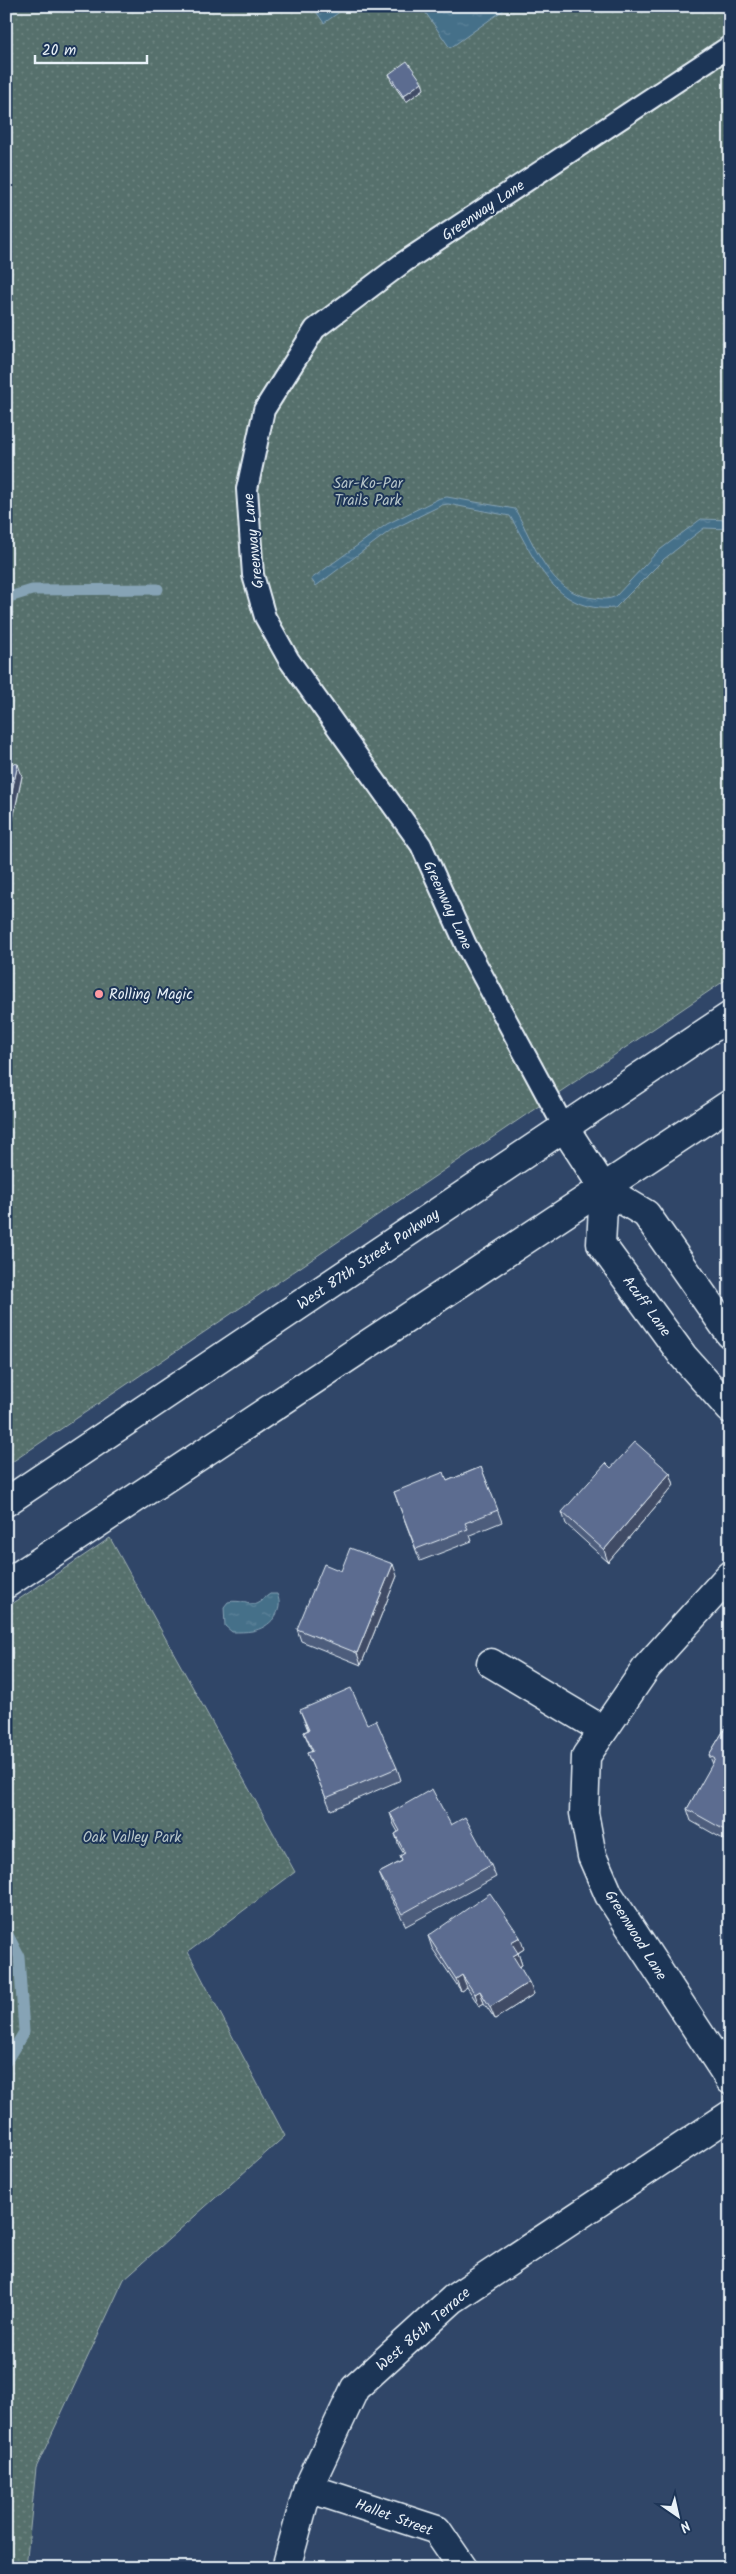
<svg xmlns="http://www.w3.org/2000/svg" width="736" height="2574" viewBox="0 0 736 2574" font-family="Kalam,sans-serif">
<style>
.park{fill:url(#park-dots);stroke:#9fb0b2}
.water{fill:url(#water-ripples);stroke:#86a3b5}
.lines{fill:none;stroke-linecap:round;stroke-linejoin:round}
.stream{stroke:#86a3b5;stroke-width:11}
.service-casing{stroke:#e8f1f8;stroke-width:24}
.minor-casing{stroke:#e8f1f8;stroke-width:31}
.primary-casing{stroke:#e8f1f8;stroke-width:31}
.service{stroke:#1d3557;stroke-width:20}
.minor{stroke:#1d3557;stroke-width:28}
.primary{stroke:#1d3557;stroke-width:28}
.wall{fill:#4e5d7c;stroke:#e8f1f8}
.shaded-wall{fill:#404c65;stroke:#e8f1f8}
.building{fill:#5b6c90;stroke:#e8f1f8}
.poi-dot{fill:#ff9aa2;stroke:#1d3557;stroke-width:2}
.labels{text-anchor:middle;stroke-width:4;stroke-linejoin:round;paint-order:stroke}
.street-label{font-size:15px;fill:#e8f1f8;stroke:#1d3557}
.park-label{font-size:15px;fill:#b5c4c7;stroke:#1d3557}
.poi-label{font-size:15px;fill:#e8f1f8;stroke:#1d3557;text-anchor:start}
</style>
<defs>
<pattern id="park-dots" width="8" height="8" patternUnits="userSpaceOnUse" patternTransform="scale(1.25)"><rect width="8" height="8" fill="#56706c"/><path d="M2 2h.1M6 6h.1" fill="none" stroke="#6e8582" stroke-width="1.8" stroke-linecap="round"/></pattern>
<pattern id="water-ripples" width="26" height="14" patternUnits="userSpaceOnUse" patternTransform="scale(1.25)"><rect width="26" height="14" fill="#446f89"/><path d="M2 4q2-2 4 0t4 0M15 11q2-2 4 0t4 0" fill="none" stroke="#5f849a"/></pattern>
</defs>
<rect width="100%" height="100%" fill="#304668"/>
<filter id="ink" filterUnits="userSpaceOnUse"><feTurbulence type="fractalNoise" baseFrequency=".02" numOctaves="2"/><feDisplacementMap in="SourceGraphic" scale="10" xChannelSelector="R" yChannelSelector="G"/><feConvolveMatrix kernelMatrix="1 2 1 2 8 2 1 2 1" color-interpolation-filters="sRGB"/></filter>
<g filter="url(#ink)">
<!-- park -->
<g class="park">
<polygon points="6,6 730,6 730,977 6,1466"/>
<polygon points="110,1538 295,1872 188,1952 285,2136 124,2279 36,2468 26,2568 6,2568 6,1608"/>
</g>
<!-- water -->
<g class="water">
<polygon points="312,6 348,6 324,23"/>
<polygon points="421,6 509,6 450,48"/>
<path d="M447,497L515,509C534,543 549,594 594,598C602,599 609,600 616,596L657,552L701,519L730,520V529L704,528L664,559L615,608C553,613 536,560 510,516L448,504L442,505L391,530L316,586L311,579L387,524L440,498Z"/>
<path d="M270,1594H277C285,1611 270,1628 252,1631C246,1632 239,1632 232,1632L225,1626L224,1607L228,1602C241,1599 250,1606 256,1604C261,1602 265,1597 270,1594Z"/>
</g>
<g class="lines">
<!-- stream -->
<g class="stream">
<polyline points="6,598 32,590 158,589"/>
<polyline points="6,1931 19,1956 24,2032 6,2062"/>
</g>
<defs>
<polyline id="service" points="564,1127 466,945 421,845 289,660 265,617 253,575 247,489 264,410 315,329 404,262 730,46"/>
<g id="minor">
<polyline points="564,1127 604,1189 646,1214 730,1334"/>
<polyline points="604,1189 601,1244 683,1356 730,1409"/>
<polyline points="730,1575 647,1667 586,1756 584,1813 592,1856 609,1895 730,2080"/>
<polyline points="491,1663 603,1730"/>
<polyline points="308,2488 437,2530 463,2568"/>
<polyline points="286,2568 308,2488 355,2388 453,2299 730,2115"/>
</g>
<g id="primary">
<polyline points="6,1502 730,1016"/>
<polyline points="6,1584 730,1104"/>
</g>
</defs>
<!-- service casing -->
<use href="#service" class="service-casing"/>
<!-- minor casing -->
<use href="#minor" class="minor-casing"/>
<!-- primary casing -->
<use href="#primary" class="primary-casing"/>
<!-- service -->
<use href="#service" class="service"/>
<!-- minor -->
<use href="#minor" class="minor"/>
<!-- primary -->
<use href="#primary" class="primary"/>
</g>
<!-- wall -->
<g class="wall">
<polygon points="389,74 424,89 406,102 391,81"/>
<polygon points="6,762 22,776 12,824 6,822"/>
<polygon points="481,1467 502,1522 470,1535 472,1541 420,1561 394,1492 447,1481"/>
<polygon points="611,1468 670,1473 674,1485 608,1562 566,1524 562,1512"/>
<polygon points="341,1571 397,1576 361,1665 301,1641 297,1629"/>
<polygon points="300,1710 397,1768 401,1780 331,1810 307,1753 312,1752 304,1732 308,1730"/>
<polygon points="730,1720 730,1843 691,1821 687,1809 713,1764 709,1755"/>
<polygon points="390,1813 451,1825 491,1865 496,1877 406,1926 384,1885 379,1873 402,1861 400,1856 404,1854 399,1846 395,1834 398,1832 394,1825"/>
<polygon points="428,1936 524,1949 518,1953 522,1965 520,1967 534,1994 495,2019 484,2003 479,2006 467,1987 461,1991 432,1948"/>
</g>
<!-- shaded-wall -->
<g class="shaded-wall">
<polygon points="422,82 424,89 406,102 403,96"/>
<polygon points="18,764 22,776 12,824 7,812"/>
<polygon points="670,1473 674,1485 608,1562 604,1550"/>
<polygon points="393,1564 397,1576 361,1665 357,1653"/>
<polygon points="520,1937 524,1949 516,1954 511,1942"/>
<polygon points="518,1953 522,1965 517,1968 513,1956"/>
<polygon points="462,1975 467,1987 461,1991 456,1979"/>
<polygon points="529,1982 534,1994 495,2019 490,2007"/>
<polygon points="480,1991 484,2003 479,2006 475,1994"/>
</g>
<!-- building -->
<g class="building">
<polygon points="407,61 422,82 403,96 389,74"/>
<polygon points="6,762 18,764 7,812 6,811"/>
<polygon points="635,1442 670,1473 604,1550 562,1512 606,1463 611,1468"/>
<polygon points="481,1467 498,1510 465,1523 468,1529 416,1549 394,1492 444,1472 447,1481"/>
<polygon points="350,1548 393,1564 357,1653 297,1629 324,1564 341,1571"/>
<polygon points="351,1688 367,1724 376,1720 397,1768 326,1798 307,1753 313,1751 304,1732 309,1730 300,1710"/>
<polygon points="730,1720 730,1833 687,1809 715,1759 709,1755"/>
<polygon points="432,1789 451,1825 465,1817 491,1865 402,1914 379,1873 402,1861 400,1856 405,1853 395,1834 400,1831 390,1813"/>
<polygon points="490,1893 520,1937 511,1942 518,1953 513,1956 529,1982 490,2007 480,1991 475,1994 462,1975 456,1979 428,1936"/>
</g>
</g>
<!-- markers -->
<circle class="poi-dot" cx="99" cy="994" r="5"/>
<g class="labels">
<!-- street labels -->
<g class="street-label">
<text transform="translate(483 210) rotate(-34)" y="5">Greenway Lane</text>
<text transform="translate(253 541) rotate(-96)" y="5">Greenway Lane</text>
<text transform="translate(448 905) rotate(65)" y="5">Greenway Lane</text>
<text transform="translate(368 1259) rotate(-34)" y="5">West 87th Street Parkway</text>
<text transform="translate(647 1306) rotate(54)" y="5">Acuff Lane</text>
<text transform="translate(636 1935) rotate(58)" y="5">Greenwood Lane</text>
<text transform="translate(423 2329) rotate(-41)" y="5">West 86th Terrace</text>
<text transform="translate(394 2517) rotate(20)" y="5">Hallet Street</text>
</g>
<!-- park labels -->
<g class="park-label">
<text x="368" y="488">Sar-Ko-Par<tspan x="368" dy="17">Trails Park</tspan></text>
<text x="132" y="1842">Oak Valley Park</text>
</g>
<!-- poi labels -->
<g class="poi-label">
<text x="109" y="999">Rolling Magic</text>
</g>
</g>
<!-- margin -->
<rect width="736" height="2574" fill="none" stroke="#1d3557" stroke-width="25"/>
<rect x="12" y="12" width="711" height="2549" fill="none" stroke="#e8f1f8" stroke-width="2" filter="url(#ink)"/>
<!-- north arrow -->
<g transform="translate(678 2516) rotate(146)" stroke="#1d3557" stroke-width="4" paint-order="stroke">
<path d="M0-4L9 19L0 12L-9 19Z" fill="#e8f1f8"/>
<text y="-8" font-size="14" font-weight="bold" text-anchor="middle" fill="#e8f1f8">N</text>
</g>
<!-- scale -->
<path d="M35 55v8h112v-8" fill="none" stroke="#e8f1f8" stroke-width="2.5"/>
<text x="42" y="55" font-size="15" fill="#e8f1f8" stroke="#1d3557" stroke-width="4" paint-order="stroke">20 m</text>
</svg>
